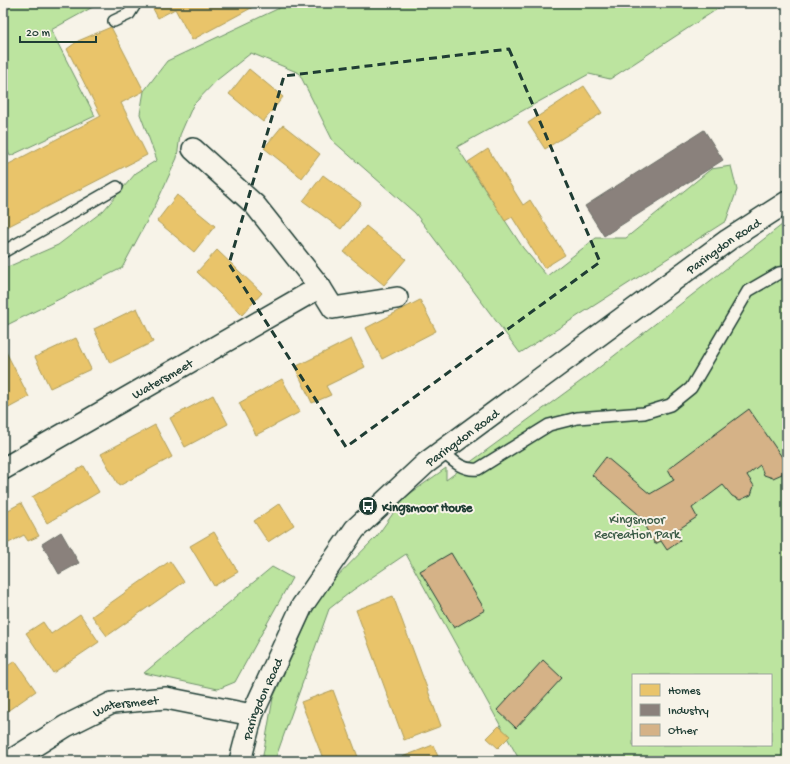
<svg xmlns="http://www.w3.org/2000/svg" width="790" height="764" viewBox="0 0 790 764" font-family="'Gochi Hand',sans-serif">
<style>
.green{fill:#bce49f;stroke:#6e906a;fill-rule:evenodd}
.homes{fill:#e9c46a;stroke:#ac9c5a}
.industry{fill:#8a817c;stroke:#6a6d66}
.building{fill:#d5b287;stroke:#1f3d34}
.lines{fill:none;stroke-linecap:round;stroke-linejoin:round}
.service-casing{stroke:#1f3d34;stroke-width:14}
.minor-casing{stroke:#1f3d34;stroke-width:24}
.service{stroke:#f7f3e8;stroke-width:11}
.minor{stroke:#f7f3e8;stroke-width:21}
.marked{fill:none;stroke:#1f3d34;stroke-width:3;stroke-dasharray:8 5;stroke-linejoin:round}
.labels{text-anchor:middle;stroke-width:4;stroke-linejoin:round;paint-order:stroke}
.street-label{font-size:13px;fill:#1f3d34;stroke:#f7f3e8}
.poi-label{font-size:13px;font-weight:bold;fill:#1f3d34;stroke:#f7f3e8;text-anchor:start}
.park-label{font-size:13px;fill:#3e5e49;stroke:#f7f3e8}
</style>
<rect width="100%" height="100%" fill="#f7f3e8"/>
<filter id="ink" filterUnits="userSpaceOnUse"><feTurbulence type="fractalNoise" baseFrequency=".025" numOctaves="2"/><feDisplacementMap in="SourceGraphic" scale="8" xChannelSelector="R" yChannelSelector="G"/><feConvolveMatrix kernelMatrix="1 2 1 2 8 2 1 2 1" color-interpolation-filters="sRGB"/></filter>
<g filter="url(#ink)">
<!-- green -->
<g class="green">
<polygon points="5,3 100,3 51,30 95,116 10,156 3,140 3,10"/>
<polygon points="290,3 724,3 725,4 610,79 589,74 457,147 523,248 547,276 596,238 626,238 711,169 731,166 737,190 726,221 520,353 415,213 333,141 299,73 251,53 217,80 193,105 180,135 177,158 156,204 122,268 3,327 3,269 58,245 103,211 136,173 157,160 140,114 144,91 167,61"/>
<path d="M787,221V761H520L406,554L353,590L329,609L277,754V761H262L273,698L320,594L377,536L404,498L446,468V480L592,373ZM633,675H771V745H633Z"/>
<polygon points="272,567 292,578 235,682 218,689 144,673"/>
</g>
<!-- homes -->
<g class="homes">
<polygon points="150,3 251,3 253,7 192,40 175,9 158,18"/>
<polygon points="111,27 144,91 121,103 147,155 3,229 3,157 7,165 101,116 67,49 78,41"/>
<polygon points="249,69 283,97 263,122 229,94"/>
<polygon points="584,86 602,113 545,149 528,123"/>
<polygon points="283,125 320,154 302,178 264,148"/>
<polygon points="488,149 523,205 530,200 565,255 544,268 512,217 505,221 468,162"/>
<polygon points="323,175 361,203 341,229 303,201"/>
<polygon points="177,195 215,226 194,252 157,221"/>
<polygon points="366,226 406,259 384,285 344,252"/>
<polygon points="217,250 262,293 242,315 197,272"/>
<polygon points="420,300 436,331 382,359 366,328"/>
<polygon points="137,308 153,342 110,363 94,329"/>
<polygon points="76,338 91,369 50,388 35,357"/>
<polygon points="351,339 365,367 326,386 331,395 312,403 295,367"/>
<polygon points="5,350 29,397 3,411 3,351"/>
<polygon points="282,379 300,412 256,435 239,403"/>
<polygon points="213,395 228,424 185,447 170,418"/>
<polygon points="155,425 172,457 119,486 101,454"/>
<polygon points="84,466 99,492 47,523 32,497"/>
<polygon points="21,503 39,536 28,541 24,535 3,546 3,513"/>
<polygon points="280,503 294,525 268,542 254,521"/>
<polygon points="214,532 238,572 214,586 190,546"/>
<polygon points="170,561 184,582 107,636 92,616"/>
<polygon points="393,596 441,726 404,740 356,610"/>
<polygon points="80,614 99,642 53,673 26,633 43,622 51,634"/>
<polygon points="15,661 36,691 3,714 3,669"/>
<polygon points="333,690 358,757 348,761 324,761 301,702"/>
<polygon points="499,726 510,736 498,748 487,738"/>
<polygon points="433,745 440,761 392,761"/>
</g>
<!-- industry -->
<g class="industry">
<polygon points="704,130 723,160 604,236 585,206"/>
<polygon points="61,532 79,563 59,574 42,544"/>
</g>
<!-- building -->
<g class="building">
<polygon points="749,409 786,463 782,474 773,478 764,475 760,465 747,475 754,486 751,495 740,500 732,496 723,485 692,508 697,517 676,531 680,541 667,550 661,541 655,544 637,513 592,475 606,457 650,494 674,480 668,469"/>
<polygon points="451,553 485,610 454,628 420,571"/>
<polygon points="543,660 562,678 516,728 497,710"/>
</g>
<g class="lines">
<defs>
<g id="service">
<polyline points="114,21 129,14 136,3"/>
<polyline points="3,252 117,187"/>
<path d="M443,452C453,461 463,471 478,469L549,425L577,418L644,413L670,405L691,388L748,291L779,273L787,272"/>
</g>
<g id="minor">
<polyline points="193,149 255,205 320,287"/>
<path id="s1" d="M3,469L320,287L333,308L397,298"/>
<path id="s2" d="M10,761L66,726L112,703L166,698L252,715"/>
<path id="s3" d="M240,761L252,715L302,606L355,529L426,463L728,240L787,202"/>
</g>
</defs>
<!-- service casing -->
<use href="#service" class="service-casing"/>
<!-- minor casing -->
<use href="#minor" class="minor-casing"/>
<!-- service -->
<use href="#service" class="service"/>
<!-- minor -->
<use href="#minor" class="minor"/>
</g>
</g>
<!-- marked area -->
<path class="marked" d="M509,49L600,262L346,447L229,264L284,76Z"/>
<!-- icons -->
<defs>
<symbol id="bus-disc" viewBox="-11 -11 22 22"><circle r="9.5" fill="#1f3d34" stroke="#f7f3e8"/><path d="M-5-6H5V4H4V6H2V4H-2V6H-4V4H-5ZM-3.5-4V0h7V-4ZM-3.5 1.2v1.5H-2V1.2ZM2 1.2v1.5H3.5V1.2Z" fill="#fff"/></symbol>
</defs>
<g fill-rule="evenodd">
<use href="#bus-disc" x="357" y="495" width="22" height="22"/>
</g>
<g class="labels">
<!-- street labels -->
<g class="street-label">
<text dy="5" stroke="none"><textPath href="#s3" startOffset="726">Paringdon Road</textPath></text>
<text dy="5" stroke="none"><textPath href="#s1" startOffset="183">Watersmeet</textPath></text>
<text dy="5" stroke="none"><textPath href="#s3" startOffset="402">Paringdon Road</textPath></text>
<text dy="5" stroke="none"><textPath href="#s3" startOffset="66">Paringdon Road</textPath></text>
<text dy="5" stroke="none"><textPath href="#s2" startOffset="130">Watersmeet</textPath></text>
</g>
<!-- poi labels -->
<g class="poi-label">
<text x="382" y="511">Kingsmoor House</text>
</g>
<!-- park labels -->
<g class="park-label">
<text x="637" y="523">Kingsmoor<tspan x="637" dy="15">Recreation Park</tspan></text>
</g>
</g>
<!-- margin -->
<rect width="790" height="764" fill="none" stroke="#f7f3e8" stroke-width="16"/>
<rect x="8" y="8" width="774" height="748" fill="none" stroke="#1f3d34" stroke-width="1.5" filter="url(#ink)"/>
<!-- legend -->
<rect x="632" y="674" width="140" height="72" fill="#f7f3e8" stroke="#a1aaa0"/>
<rect x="640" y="684" width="20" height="12" fill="#e9c46a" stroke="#a1aaa0"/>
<text x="668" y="694" font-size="12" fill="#1f3d34">Homes</text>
<rect x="640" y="704" width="20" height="12" fill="#8a817c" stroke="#a1aaa0"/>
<text x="668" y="714" font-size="12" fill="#1f3d34">Industry</text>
<rect x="640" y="724" width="20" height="12" fill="#d5b287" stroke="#a1aaa0"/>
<text x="668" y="734" font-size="12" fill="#1f3d34">Other</text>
<!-- scale -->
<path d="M20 36v6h76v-6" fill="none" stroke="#1f3d34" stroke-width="2"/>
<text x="26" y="36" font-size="12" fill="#1f3d34" stroke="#f7f3e8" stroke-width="3" paint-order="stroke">20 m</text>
</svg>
